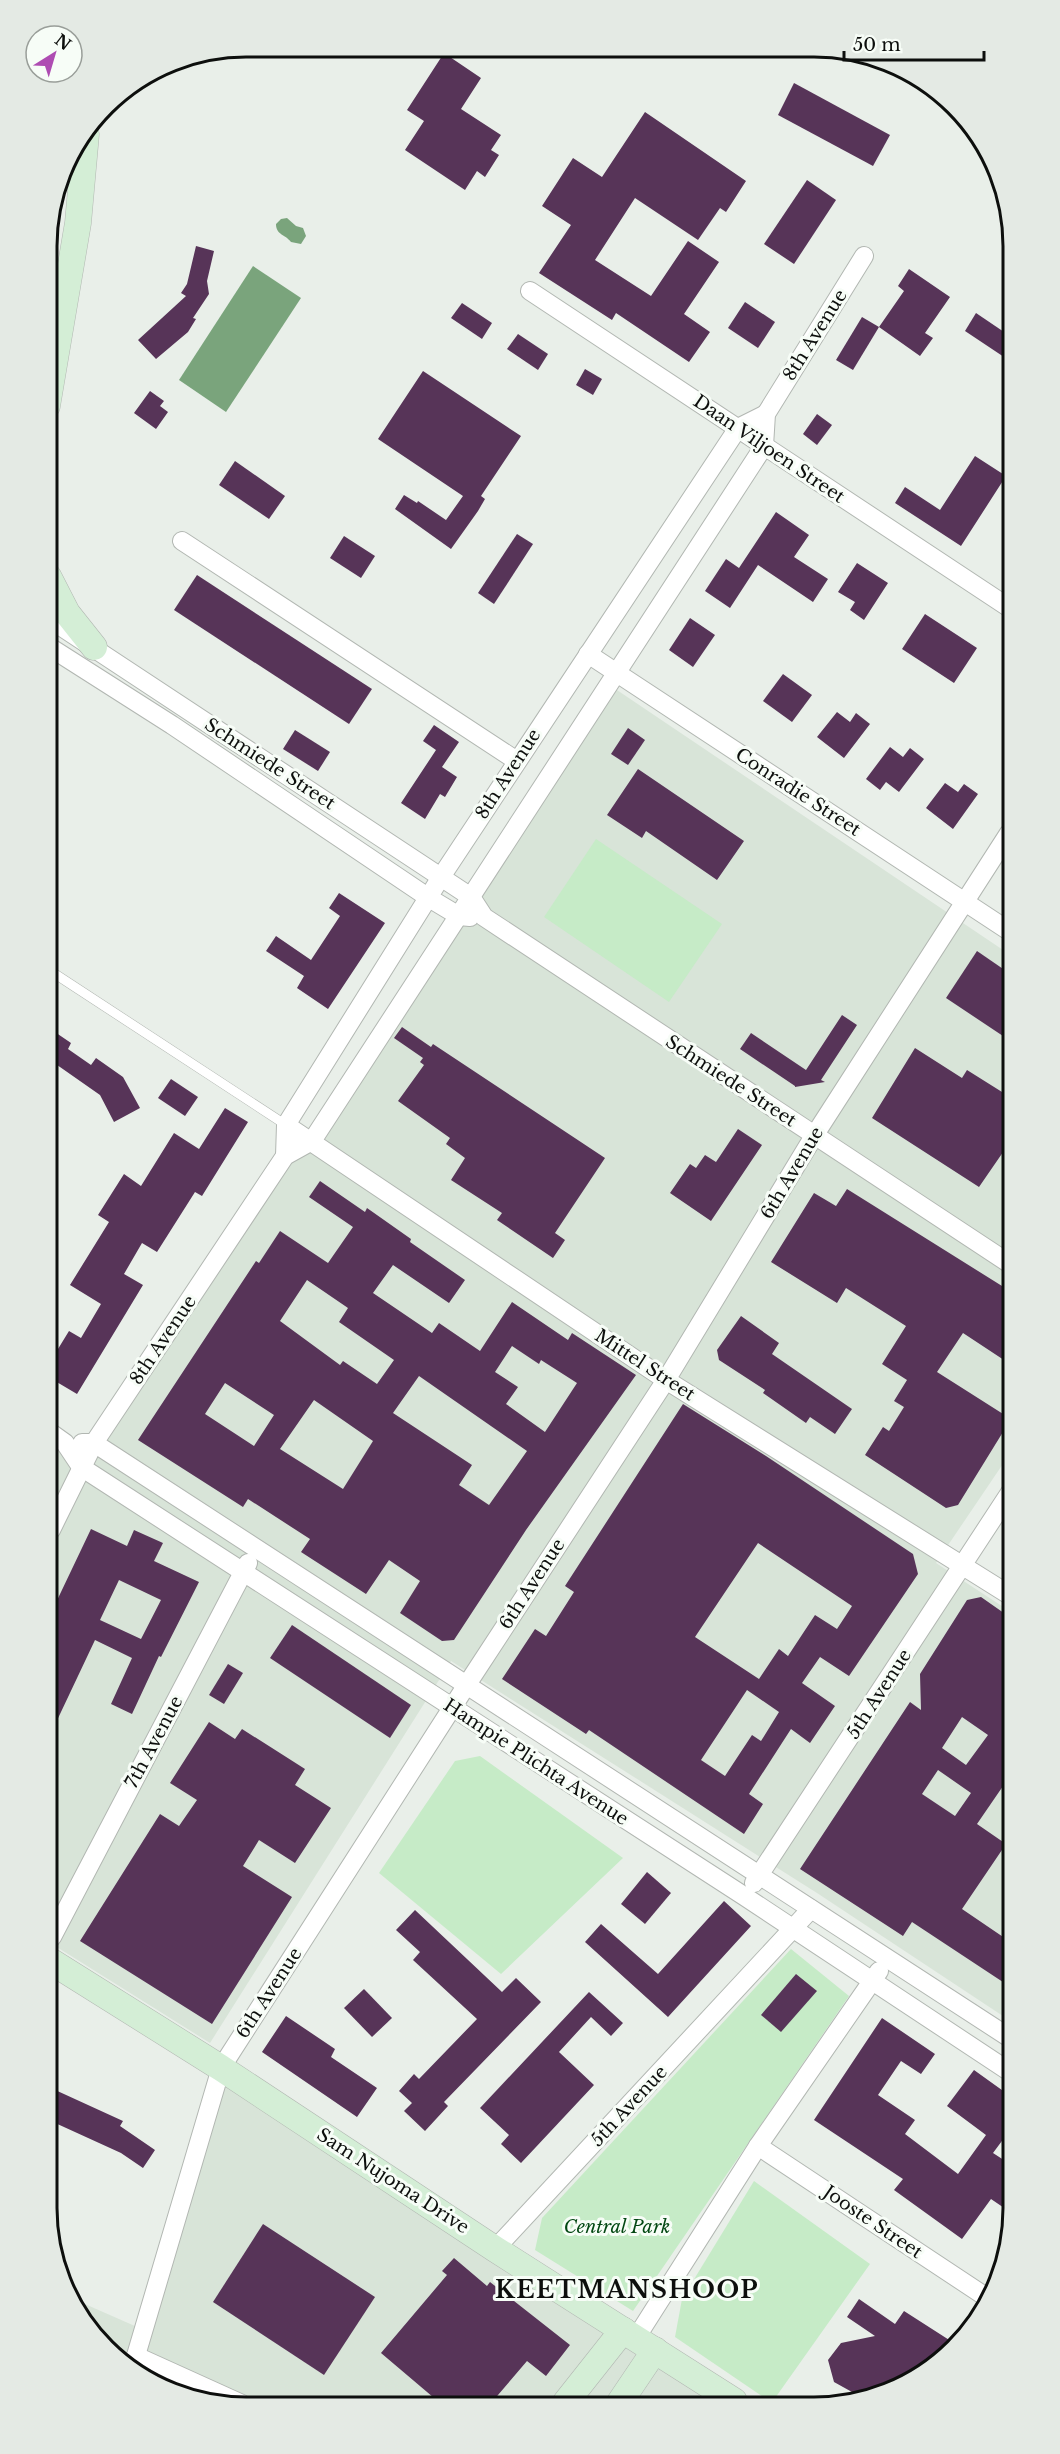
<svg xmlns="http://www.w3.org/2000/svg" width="1060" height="2454" viewBox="0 0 1060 2454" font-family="'Libre Baskerville',serif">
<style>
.built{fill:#d8e4d8}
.green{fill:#c6ebc7}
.water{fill:#7aa47c}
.building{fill:#573458;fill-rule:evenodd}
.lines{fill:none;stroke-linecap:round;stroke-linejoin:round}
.lane-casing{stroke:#b2b7b2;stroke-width:10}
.street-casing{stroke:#b2b7b2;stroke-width:20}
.secondary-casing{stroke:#b2b7b2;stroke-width:27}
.lane{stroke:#fff;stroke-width:9}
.street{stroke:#fff;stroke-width:18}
.secondary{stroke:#d4eed6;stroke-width:26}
.labels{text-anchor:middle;stroke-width:6;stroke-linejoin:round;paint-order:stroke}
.street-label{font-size:18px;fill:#0d0f0d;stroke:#f7fdf7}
.park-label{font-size:18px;font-style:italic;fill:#034813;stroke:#f7fdf7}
.district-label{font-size:24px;font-weight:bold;letter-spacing:1.5px;fill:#0d0f0d;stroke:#f7fdf7}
.rim{fill:none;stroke:#0d0f0d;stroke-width:3}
</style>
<rect width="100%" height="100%" fill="#e9efe9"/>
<!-- built -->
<g class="built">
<polygon points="608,684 1009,954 1011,1452 936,1563 1011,1612 1012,2022 817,1893 451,1661 210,2043 52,1944 51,1433 81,1466 285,1156 312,1141"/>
<polygon points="221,2068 734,2401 208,2404 158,2387 105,2349 78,2301 144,2330"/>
</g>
<!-- green -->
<g class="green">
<polygon points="596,839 722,924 669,1002 544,917"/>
<polygon points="480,1756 623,1858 501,1974 379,1873 455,1761"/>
<polygon points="791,1949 849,1996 633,2311 535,2250 542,2218"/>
<polygon points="754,2181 870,2264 773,2401 769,2401 675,2337 682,2299"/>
</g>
<!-- water -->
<g class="water">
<path d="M287,218L296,226L303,228L306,236L301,244L291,242C285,234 276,235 276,224L281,219Z"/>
<polygon points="253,266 301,298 226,412 179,380"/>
</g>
<!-- building -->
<g class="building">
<polygon points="444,53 481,78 461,109 501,135 491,150 499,155 485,177 477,171 465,190 405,150 424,121 407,110"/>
<polygon points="794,83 890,135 873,166 778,115"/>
<polygon points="645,112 746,181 726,212 720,208 698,240 635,198 595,260 651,296 688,241 719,262 684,314 710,332 689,362 616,313 612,320 539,273 571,225 542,206 573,158 602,177"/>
<polygon points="807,180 836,200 794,264 764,244"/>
<polygon points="196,246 214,251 207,281 209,294 193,318 196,319 188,332 156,359 138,340 186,296 181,293 187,284"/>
<polygon points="909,269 950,297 925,333 933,338 920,356 879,327 904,291 898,286"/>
<polygon points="745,302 775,322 758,348 728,328"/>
<polygon points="462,303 492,323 482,339 451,318"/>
<polygon points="976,313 1007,334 1007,359 965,331"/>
<polygon points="862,317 879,327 853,370 836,360"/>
<polygon points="518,334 548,354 538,370 507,349"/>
<polygon points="585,369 602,379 593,395 576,385"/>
<polygon points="423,371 521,436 481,496 485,499 478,511 451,549 395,509 404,495 417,503 418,501 446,520 463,496 378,439"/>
<polygon points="150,391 164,401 160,406 168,412 156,429 134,413"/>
<polygon points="817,414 832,425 817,445 803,434"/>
<polygon points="975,456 1006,476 961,546 895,503 905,487 940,510"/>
<polygon points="235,461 285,496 269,519 219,485"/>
<polygon points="776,512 809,535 794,557 828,579 813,602 758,565 730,608 705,591 726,559 739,568"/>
<polygon points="517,534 533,544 494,604 478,593"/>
<polygon points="344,536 375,556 361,578 330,558"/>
<polygon points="857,563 888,583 864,620 850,610 855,602 838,592"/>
<polygon points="197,575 372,689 349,724 174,610"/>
<polygon points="925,614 977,648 954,683 902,649"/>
<polygon points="690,618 715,635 693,667 669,650"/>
<polygon points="783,674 812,695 792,722 763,701"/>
<polygon points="837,712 850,722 856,713 870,724 844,758 817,737"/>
<polygon points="434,725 459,742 442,767 457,777 445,797 440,794 425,819 401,803 436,750 423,741"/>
<polygon points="628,728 645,740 628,765 611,754"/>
<polygon points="295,730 330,752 318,771 283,749"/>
<polygon points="890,747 903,757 910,748 924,759 899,792 886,782 880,790 866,779"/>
<polygon points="638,769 744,841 717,880 646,831 642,838 607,815"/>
<polygon points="945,783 958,792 964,784 978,794 953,829 926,808"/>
<polygon points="339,893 385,923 328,1009 297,988 304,976 266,951 276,936 311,960 340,916 329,908"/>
<polygon points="977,951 1009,973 1009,1040 946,998"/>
<polygon points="842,1015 857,1025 821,1080 825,1082 795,1087 795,1086 740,1049 751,1033 806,1070"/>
<polygon points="402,1027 431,1047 433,1044 605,1158 555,1233 565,1240 553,1258 497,1220 502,1213 451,1180 465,1158 446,1144 450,1138 398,1101 424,1065 420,1062 423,1058 394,1038"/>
<polygon points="49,1028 71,1043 68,1049 91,1065 96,1058 123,1077 140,1108 114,1122 100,1095 50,1060"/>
<polygon points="915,1048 962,1078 967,1070 1010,1097 1010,1142 979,1187 872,1118"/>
<polygon points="171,1079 198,1097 185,1116 158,1098"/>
<polygon points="225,1108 248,1122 202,1196 195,1192 157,1252 142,1243 124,1274 143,1285 77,1394 50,1378 50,1362 69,1331 81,1338 101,1304 70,1285 109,1222 98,1215 124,1174 141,1186 174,1133 199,1149"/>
<polygon points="738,1129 762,1145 711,1221 670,1193 690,1164 696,1168 705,1155 716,1162"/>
<path d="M320,1181L365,1212L367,1208L411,1239L410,1242L465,1280L449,1303L393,1265L373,1293L432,1333L439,1323L480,1351L512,1302L568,1340L572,1333L636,1375L526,1530L454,1640L442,1641L400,1613L420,1581L389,1560L366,1594L301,1552L310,1539L248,1499L243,1507L138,1440L256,1261L259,1263L280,1231L328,1263L353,1227L309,1197ZM307,1280L348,1308L339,1322L394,1360L377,1384L343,1361L340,1365L280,1321ZM512,1346L539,1364L541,1360L577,1383L545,1432L506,1404L518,1387L495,1372ZM419,1376L527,1451L489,1505L459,1485L472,1465L393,1413ZM225,1383L274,1415L254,1446L205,1414ZM314,1400L373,1441L343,1489L280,1449Z"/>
<polygon points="847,1189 1010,1291 1010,1364 963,1333 937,1372 1011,1419 958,1505 946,1508 865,1455 883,1427 889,1431 904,1407 894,1401 907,1380 882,1364 906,1326 846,1288 837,1303 771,1262 814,1193 836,1206"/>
<polygon points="741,1316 779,1343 772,1354 852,1409 835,1434 810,1417 806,1423 763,1393 765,1390 719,1360 717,1350"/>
<path d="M683,1404L766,1456L913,1554L918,1574L849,1676L820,1657L802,1683L835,1706L810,1743L791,1729L749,1794L763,1804L744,1834L589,1730L586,1734L502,1679L535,1629L546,1636L574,1592L565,1586ZM758,1543L852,1606L837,1629L815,1615L788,1656L779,1649L759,1679L695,1637ZM747,1690L779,1712L761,1741L752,1735L725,1776L701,1760Z"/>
<path d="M91,1529L127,1546L134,1530L163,1543L154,1561L199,1582L161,1657L159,1656L132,1714L111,1704L132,1658L95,1640L52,1731L51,1613ZM119,1580L161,1600L141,1639L100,1620Z"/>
<path d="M981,1597L1011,1618L1012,1773L977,1824L1006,1844L962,1909L1012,1943V1988L912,1922L903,1936L800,1869L910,1702L921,1710L920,1674L967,1600ZM962,1717L988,1735L966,1765L942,1748ZM938,1770L971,1793L955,1816L922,1794Z"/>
<polygon points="292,1625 411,1705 390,1738 270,1658"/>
<polygon points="228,1664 243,1673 224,1704 209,1695"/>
<polygon points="209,1722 235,1739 242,1729 305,1769 295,1785 331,1808 295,1863 259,1840 243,1866 292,1897 212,2024 80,1941 160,1814 179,1826 197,1800 170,1783"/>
<polygon points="647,1872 671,1893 645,1924 621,1904"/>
<polygon points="724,1901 751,1926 668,2017 585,1942 601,1924 658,1974"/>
<polygon points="415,1910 502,1992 516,1978 541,2002 444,2102 448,2106 425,2131 404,2111 412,2103 399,2091 414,2074 419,2079 477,2019 413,1960 420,1952 396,1930"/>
<polygon points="796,1974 817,1991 781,2032 761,2015"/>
<polygon points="364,1989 392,2018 372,2037 344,2008"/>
<polygon points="589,1992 623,2023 611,2036 591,2017 559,2052 594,2085 521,2163 501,2144 509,2135 480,2108"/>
<polygon points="286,2016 335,2049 331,2057 377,2088 357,2117 262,2052"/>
<polygon points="882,2018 935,2054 921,2074 901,2061 878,2095 915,2120 905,2134 958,2174 986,2135 947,2106 974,2070 1013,2098 1013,2126 993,2153 1013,2166 1013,2214 991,2199 962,2239 894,2190 903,2179 814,2120"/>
<polygon points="53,2089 123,2121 120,2126 155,2150 143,2168 121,2153 53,2122"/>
<polygon points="263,2224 375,2297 324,2375 213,2302"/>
<polygon points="454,2258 487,2286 490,2282 570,2345 546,2376 527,2361 492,2402 440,2403 381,2353 447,2275 442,2271"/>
<polygon points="859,2299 895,2324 904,2311 957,2345 924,2374 888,2390 852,2392 834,2382 828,2360 841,2343 875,2336 847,2317"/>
</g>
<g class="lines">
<defs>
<polyline id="lane" points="49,970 286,1125"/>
<g id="street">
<polyline points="530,291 1008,607"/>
<polyline points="182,541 517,761"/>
<polyline points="48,618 471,897 484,917 1010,1264"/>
<polyline points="48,646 172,725 429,898 459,916 470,917"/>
<polyline points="588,654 1009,931"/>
<polyline points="286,1125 666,1380 1011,1596"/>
<polyline points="285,1156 286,1125 441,877 738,428 766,414"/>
<polyline points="51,1433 65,1443 81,1467 744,1896 1013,2074"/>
<polyline points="82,1443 94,1443 1013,2040"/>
<polyline points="51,1530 94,1443 285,1156 312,1141 764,446 766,414 864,256"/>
<polyline points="754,1883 1011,1491"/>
<polyline points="52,1937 248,1563"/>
<polyline points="758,2146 989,2299"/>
<polyline points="495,2249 811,1909"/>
<polyline points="636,2338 758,2146 879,1971"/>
<polyline points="136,2356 242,2404"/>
<polyline points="132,2369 221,2068 466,1686 666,1380 814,1136 1009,833"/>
</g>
<g id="secondary">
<polyline points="47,406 78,223 86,134"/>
<polyline points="48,576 67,613 94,647"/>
<polyline points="52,1962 221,2068 495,2249 734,2401"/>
<polyline points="566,2402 623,2330"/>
<polyline points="620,2402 655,2350"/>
</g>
</defs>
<!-- lane casing -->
<use href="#lane" class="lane-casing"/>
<!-- street casing -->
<use href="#street" class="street-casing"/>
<!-- secondary casing -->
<use href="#secondary" class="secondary-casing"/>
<!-- lane -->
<use href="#lane" class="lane"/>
<!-- street -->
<use href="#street" class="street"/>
<!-- secondary -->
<use href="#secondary" class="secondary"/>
</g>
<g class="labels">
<!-- street labels -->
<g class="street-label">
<text transform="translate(815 335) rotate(-58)" y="6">8th Avenue</text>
<text transform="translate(769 449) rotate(34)" y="6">Daan Viljoen Street</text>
<text transform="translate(270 764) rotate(33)" y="6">Schmiede Street</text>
<text transform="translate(508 774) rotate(-57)" y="6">8th Avenue</text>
<text transform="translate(798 792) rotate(33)" y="6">Conradie Street</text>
<text transform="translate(731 1081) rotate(33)" y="6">Schmiede Street</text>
<text transform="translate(792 1173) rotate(-59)" y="6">6th Avenue</text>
<text transform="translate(163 1340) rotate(-56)" y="6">8th Avenue</text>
<text transform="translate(645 1365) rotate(33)" y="6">Mittel Street</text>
<text transform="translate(532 1584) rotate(-57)" y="6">6th Avenue</text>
<text transform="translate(879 1694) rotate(-57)" y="6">5th Avenue</text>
<text transform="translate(154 1742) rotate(-62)" y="6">7th Avenue</text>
<text transform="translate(536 1762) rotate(33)" y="6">Hampie Plichta Avenue</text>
<text transform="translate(269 1993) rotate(-57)" y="6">6th Avenue</text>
<text transform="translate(629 2106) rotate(-47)" y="6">5th Avenue</text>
<text transform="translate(393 2181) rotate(33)" y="6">Sam Nujoma Drive</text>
<text transform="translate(873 2222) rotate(34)" y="6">Jooste Street</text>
</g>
<!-- park labels -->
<g class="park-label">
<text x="617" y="2233">Central Park</text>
</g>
<!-- district labels -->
<g class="district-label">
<text x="627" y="2298">KEETMANSHOOP</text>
</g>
</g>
<!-- crop -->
<path d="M0 0H1060V2454H0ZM246 57H814A189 189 0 0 1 1003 246V2208A189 189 0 0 1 814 2397H246A189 189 0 0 1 57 2208V246A189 189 0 0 1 246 57Z" fill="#e4eae4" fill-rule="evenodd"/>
<path class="rim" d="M246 57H814A189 189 0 0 1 1003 246V2208A189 189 0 0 1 814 2397H246A189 189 0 0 1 57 2208V246A189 189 0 0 1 246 57Z"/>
<!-- north arrow -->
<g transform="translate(54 54) rotate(37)"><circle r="28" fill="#f7fdf7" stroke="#999e99" stroke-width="1.5"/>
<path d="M0-4.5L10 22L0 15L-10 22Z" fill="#ae4cb2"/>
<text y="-9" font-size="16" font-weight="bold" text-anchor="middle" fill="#0d0f0d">N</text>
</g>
<!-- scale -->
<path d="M844 51v9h140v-9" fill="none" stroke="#0d0f0d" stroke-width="3"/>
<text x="853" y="51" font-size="18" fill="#0d0f0d" stroke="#f7fdf7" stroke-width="4.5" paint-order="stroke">50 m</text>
</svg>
